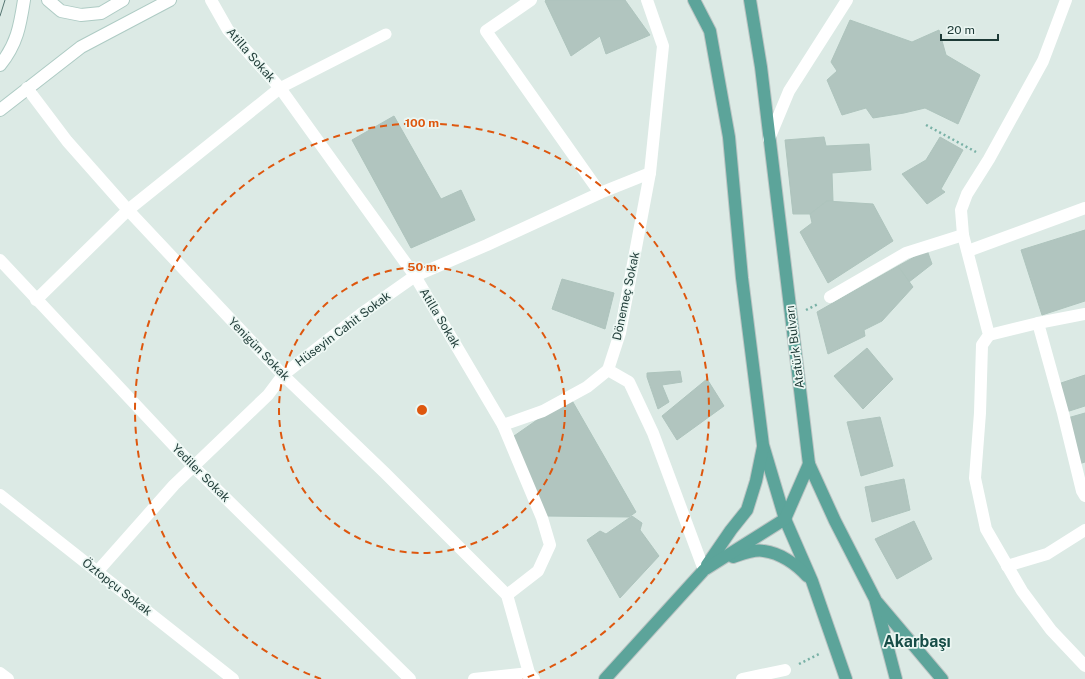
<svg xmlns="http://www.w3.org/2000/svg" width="1085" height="679" viewBox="0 0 1085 679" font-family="'Public Sans',sans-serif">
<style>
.building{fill:#b1c5bf;stroke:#aec4bd}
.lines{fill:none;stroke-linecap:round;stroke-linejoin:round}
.secondary-casing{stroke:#aecbc4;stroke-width:14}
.primary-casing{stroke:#bbc4c3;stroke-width:14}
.path{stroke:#79b1a6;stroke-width:2.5;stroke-dasharray:2 3;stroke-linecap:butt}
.lane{stroke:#fff;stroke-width:11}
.street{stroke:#fff;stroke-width:12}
.secondary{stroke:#fff;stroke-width:12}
.primary{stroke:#5ca49a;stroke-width:12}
.tram{stroke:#567672;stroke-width:1}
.ring{fill:none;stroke:#de570e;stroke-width:2;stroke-dasharray:7 5}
.labels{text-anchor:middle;stroke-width:3.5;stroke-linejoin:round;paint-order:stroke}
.street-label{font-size:12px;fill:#1d3a36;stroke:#ecf7f3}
.district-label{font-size:16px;font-weight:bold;fill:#174d47;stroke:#ecf7f3}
.centre{fill:#de570e;stroke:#ecf7f3;stroke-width:2}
.ring-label{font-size:12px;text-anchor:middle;font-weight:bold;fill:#de570e;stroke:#ecf7f3;stroke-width:3.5;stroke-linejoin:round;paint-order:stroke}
</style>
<rect width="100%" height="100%" fill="#dceae5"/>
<!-- building -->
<g class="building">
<polygon points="546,0 625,0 650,35 606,54 600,36 571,56 545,1"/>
<polygon points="850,20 912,42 939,30 946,55 980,75 958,124 925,108 904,113 873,118 866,108 842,115 827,80 837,71 831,62"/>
<polygon points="394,116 441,199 461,190 475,220 411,248 352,140"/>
<polygon points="824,137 826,146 869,144 871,170 832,173 833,201 827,201 810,214 793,214 785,140"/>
<polygon points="940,137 963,150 941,189 945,192 927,204 902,174 926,160"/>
<polygon points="827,201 873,204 893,241 828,283 800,232 812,223 810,214"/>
<polygon points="1085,230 1085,301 1042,315 1021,250"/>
<polygon points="927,250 932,264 909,282 898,266"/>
<polygon points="898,266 913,287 882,321 864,330 865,336 828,354 817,312"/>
<polygon points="562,279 614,293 605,329 552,309"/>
<polygon points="867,348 893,379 863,409 834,376"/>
<polygon points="680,371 682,382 662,385 669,402 658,409 647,377 647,373"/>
<polygon points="1085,375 1085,406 1063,413 1055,385"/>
<polygon points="707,379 724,406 677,440 662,416"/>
<polygon points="570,397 636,512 629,517 545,516 514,436"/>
<polygon points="1085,413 1085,462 1076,465 1064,419"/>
<polygon points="880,417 893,466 861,476 847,422"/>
<polygon points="904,479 910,510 872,522 865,487"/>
<polygon points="632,516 642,523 640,530 659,556 620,598 587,540 600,531 606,534"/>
<polygon points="914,521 932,559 897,579 875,539"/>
</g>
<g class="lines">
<defs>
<g id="secondary">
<polyline points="48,0 61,11 81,15 101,13 123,0"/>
<path d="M0,65C17,44 20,26 24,0"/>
<polyline points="0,110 81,47 170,0"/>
</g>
<g id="primary">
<polyline points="694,0 710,31 729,137 742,278 763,445 785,519 812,581 846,679"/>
<polyline points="750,0 761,67 809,464 835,521 875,599 896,679"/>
<path d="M733,557C742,554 754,549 764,551C780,553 796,564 807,576"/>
<polyline points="707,565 731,530 747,510 756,481 763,447"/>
<polyline points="877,602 942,679"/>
<polyline points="605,679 704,570 785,519 809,464"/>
</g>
</defs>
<!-- secondary casing -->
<use href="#secondary" class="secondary-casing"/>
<!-- primary casing -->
<use href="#primary" class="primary-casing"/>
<!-- path -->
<g class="path">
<polyline points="926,125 976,152"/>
<polyline points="806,310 818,304"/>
<polyline points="799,664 821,653"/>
</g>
<!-- lane -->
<polyline class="lane" points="280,88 386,34"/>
<!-- street -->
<g class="street">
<polyline points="211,0 228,30 280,88 415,276 503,425 542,518 550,545 538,571 507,595"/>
<polyline points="531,0 486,31 600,193"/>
<polyline points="647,0 663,46 650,173 620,333 608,370 629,382 653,433 704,570"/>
<polyline points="1066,0 1043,61 989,159 967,194 961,210 963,235 989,335 982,345 980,413 975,478 986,529 1022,591 1051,630 1085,666"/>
<polyline points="27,88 67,141 128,210 283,375 385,473 507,595 529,673 534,679"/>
<polyline points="769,139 789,91 847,0"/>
<polyline points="968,251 1085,208"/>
<polyline points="0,260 194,467 410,679"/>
<polyline points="830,297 906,253 963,235"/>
<polyline points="36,300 128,210 280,88"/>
<polyline points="1038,323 1063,413 1082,491 1085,496"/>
<polyline points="989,335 1038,323 1085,314"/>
<polyline points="503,425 543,411 587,387 608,370"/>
<polyline points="0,495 233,679"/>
<polyline points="1007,566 1047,554 1085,530"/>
<polyline points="97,572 174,485 268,395 283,375 361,314 415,276 487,245 600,193 650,173"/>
<polyline points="0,673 8,679"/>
<polyline points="474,679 529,673"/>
<polyline points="742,679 785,670"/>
</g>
<!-- secondary -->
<use href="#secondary" class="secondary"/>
<!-- primary -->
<use href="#primary" class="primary"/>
<!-- tram -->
<polyline class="tram" points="0,16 5,0"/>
</g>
<!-- distance rings -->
<g class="ring">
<circle cx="422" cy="410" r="143"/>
<path d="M321 679A287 287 0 1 1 523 679"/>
</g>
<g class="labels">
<!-- street labels -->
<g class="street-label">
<text transform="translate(251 55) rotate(49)" y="4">Atilla Sokak</text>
<text transform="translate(626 296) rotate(-78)" y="4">Dönemeç Sokak</text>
<text transform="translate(440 318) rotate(59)" y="4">Atilla Sokak</text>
<text transform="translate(343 329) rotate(-37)" y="4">Hüseyin Cahit Sokak</text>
<text transform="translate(795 347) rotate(-97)" y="4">Atatürk Bulvarı</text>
<text transform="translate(259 349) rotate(46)" y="4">Yenigün Sokak</text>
<text transform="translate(201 473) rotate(45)" y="4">Yediler Sokak</text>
<text transform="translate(117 587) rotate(38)" y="4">Öztopçu Sokak</text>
</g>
<!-- district labels -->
<g class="district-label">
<text x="917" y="647">Akarbaşı</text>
</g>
</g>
<circle cx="422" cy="410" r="6" class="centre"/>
<g class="ring-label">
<text x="422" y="127">100 m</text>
<text x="422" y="271">50 m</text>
</g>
<!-- scale -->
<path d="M941 34v6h57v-6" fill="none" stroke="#1d3a36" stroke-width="2"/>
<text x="947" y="34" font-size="12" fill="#1d3a36" stroke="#ecf7f3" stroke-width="3" paint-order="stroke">20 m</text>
</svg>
